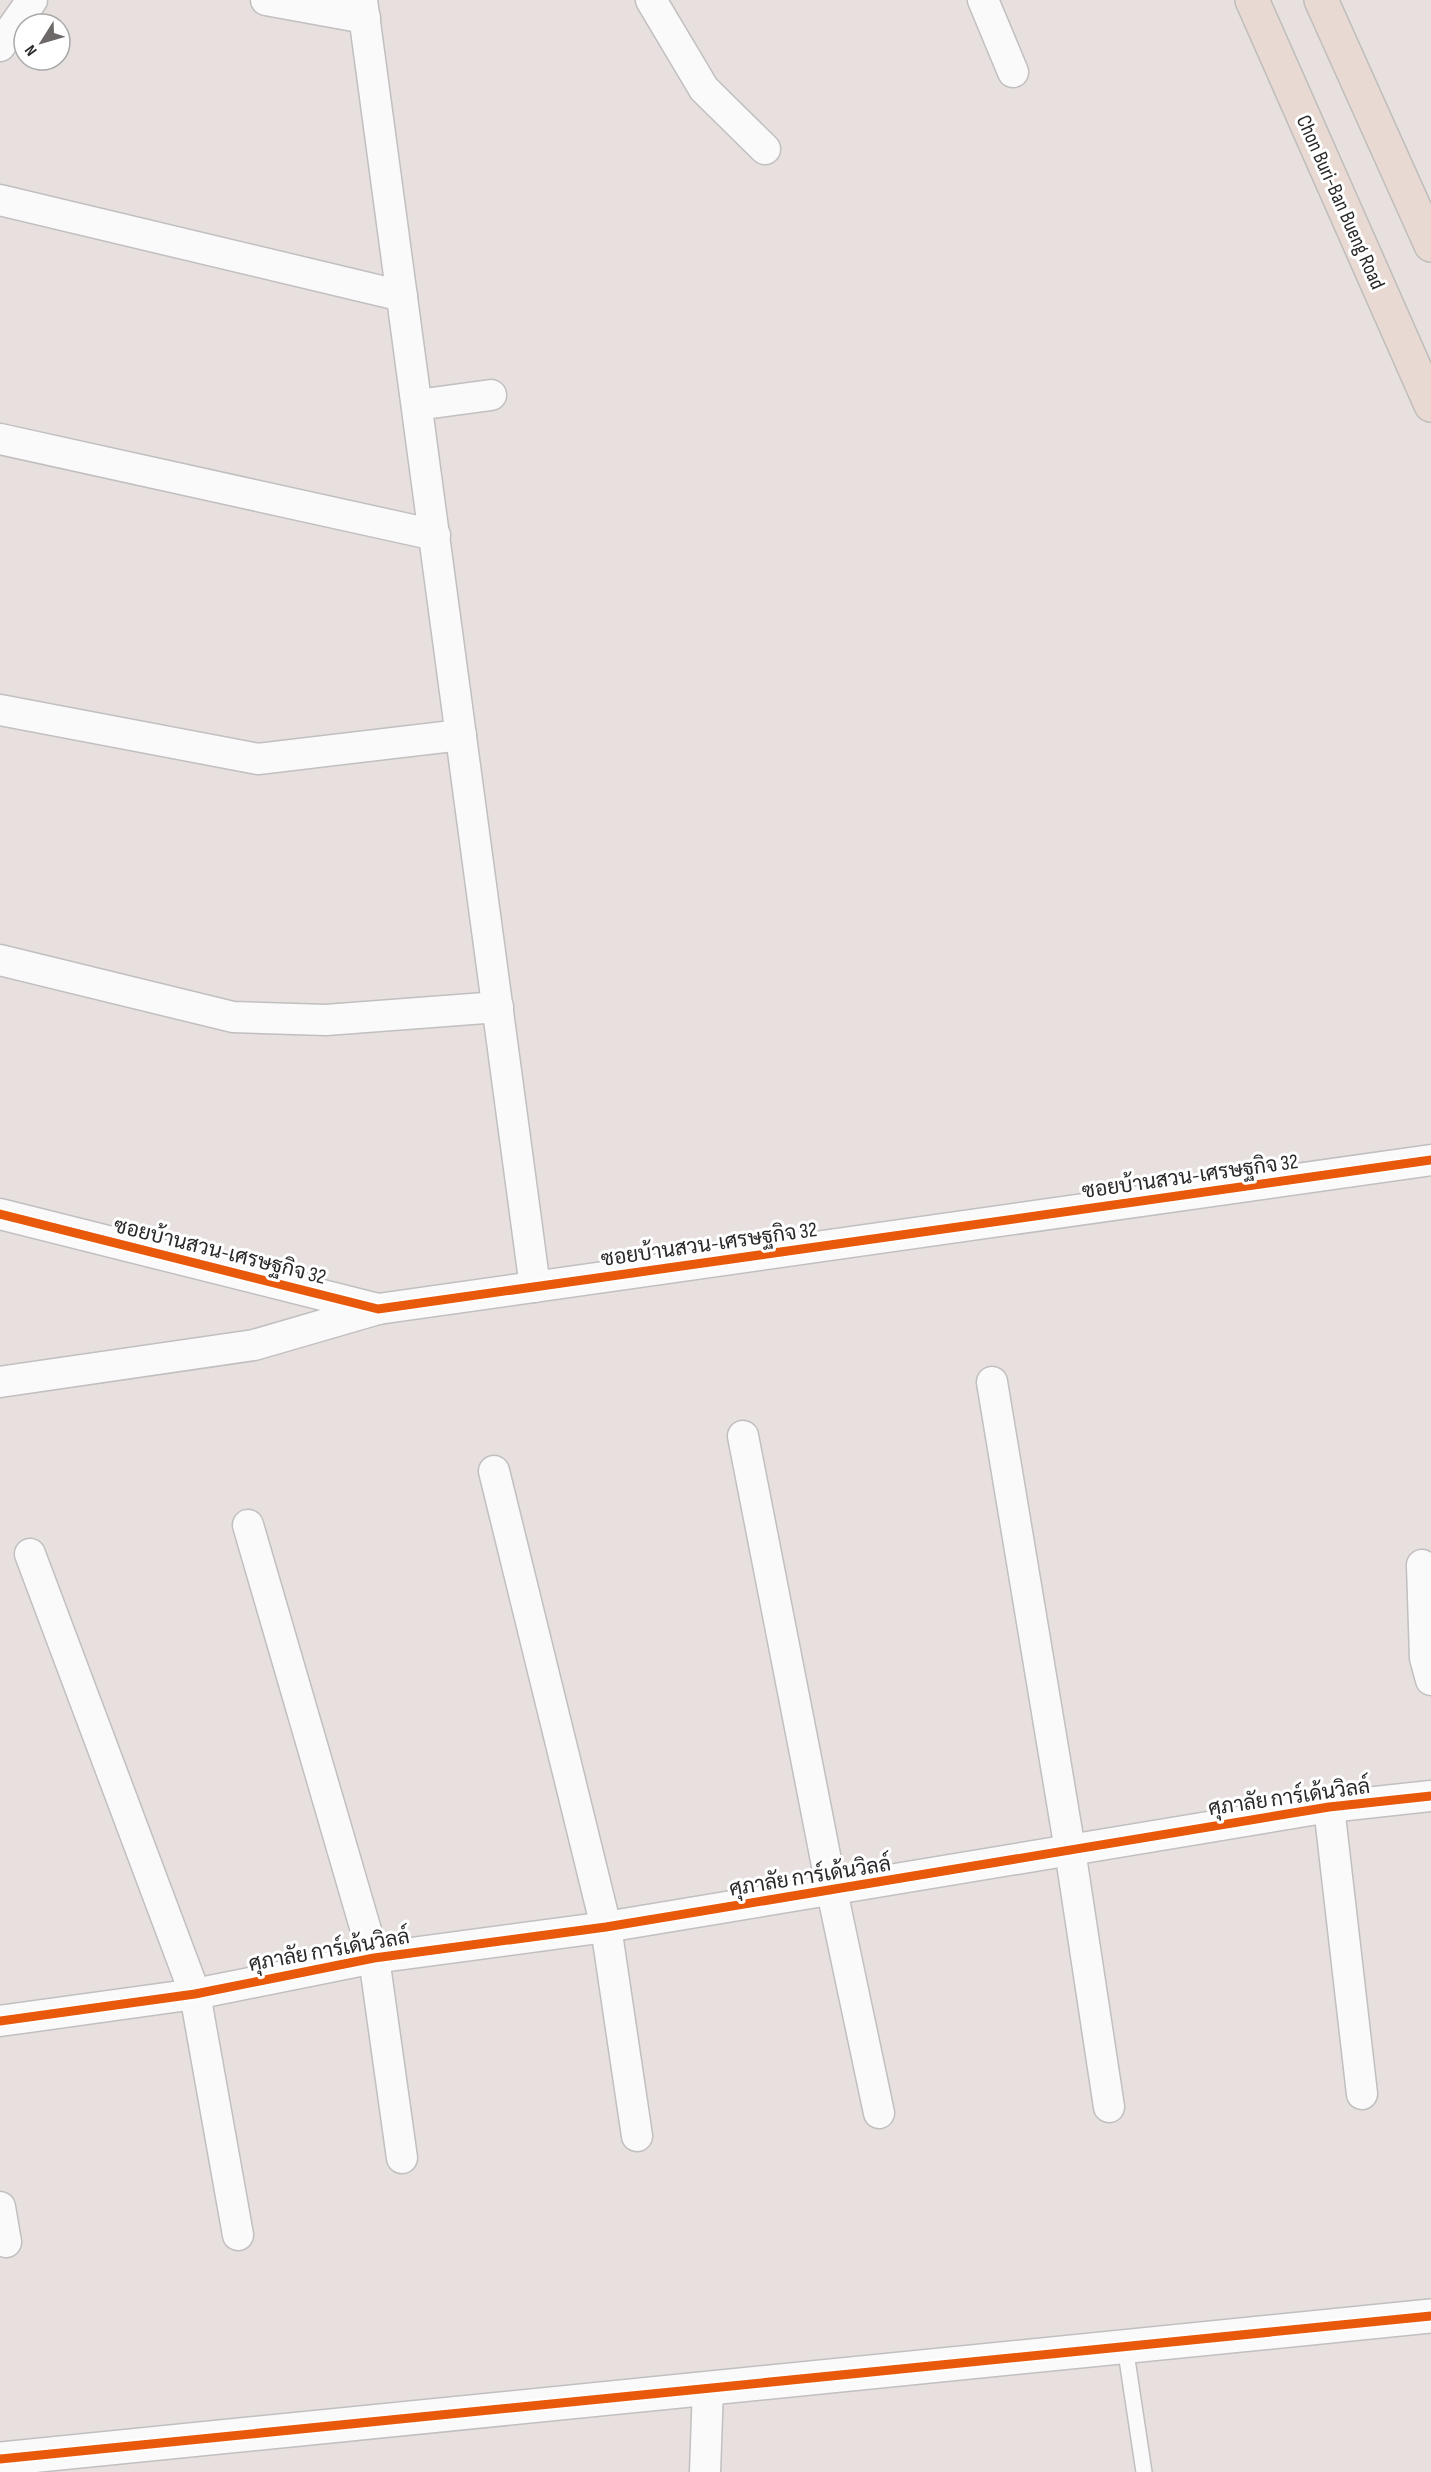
<svg xmlns="http://www.w3.org/2000/svg" width="1431" height="2472" viewBox="0 0 1431 2472" font-family="'Sofia Sans Condensed',Sarabun,sans-serif">
<style>
.lines{fill:none;stroke-linecap:round;stroke-linejoin:round}
.service-casing{stroke:#c1bfc0;stroke-width:18}
.minor-casing{stroke:#c1bfc0;stroke-width:33}
.tertiary-casing{stroke:#c1bfc0;stroke-width:36}
.trunk-casing{stroke:#bfbdbc;stroke-width:36}
.service{stroke:#fbfafa;stroke-width:15}
.minor{stroke:#fbfafa;stroke-width:30}
.tertiary{stroke:#fbfafa;stroke-width:33}
.trunk{stroke:#e8d9d2;stroke-width:33}
.cycleway-casing{stroke:#fff;stroke-width:13}
.cycleway{stroke:#e8590c;stroke-width:9}
.labels{text-anchor:middle;stroke-width:6;stroke-linejoin:round;paint-order:stroke}
.street-label{font-size:21px;fill:#292929;stroke:#fff}
</style>
<rect width="100%" height="100%" fill="#e7e0de"/>
<g class="lines">
<defs>
<polyline id="service" points="1125,2346 1144,2472"/>
<g id="minor">
<polyline points="266,0 365,18"/>
<polyline points="362,0 535,1287"/>
<polyline points="651,0 704,89 765,149"/>
<polyline points="983,0 1013,72"/>
<polyline points="0,46 32,0"/>
<polyline points="0,200 402,296"/>
<polyline points="417,405 491,395"/>
<polyline points="0,439 435,535"/>
<polyline points="0,710 258,759 461,735"/>
<polyline points="0,960 233,1017 326,1020 498,1007"/>
<polyline points="0,1214 378,1309 1431,1160"/>
<polyline points="0,1382 254,1345 378,1309"/>
<polyline points="992,1382 1070,1850 1109,2107"/>
<polyline points="743,1436 832,1891 879,2113"/>
<polyline points="494,1471 606,1927 637,2136"/>
<polyline points="248,1525 374,1958 402,2158"/>
<polyline points="30,1554 195,1994 238,2235"/>
<polyline points="1422,1565 1425,1658 1431,1680"/>
<polyline points="1329,1807 1362,2094"/>
<polyline points="0,2021 195,1994 374,1958 606,1927 1329,1807 1431,1796"/>
<polyline points="0,2207 6,2242"/>
<polyline points="705,2472 708,2388"/>
</g>
<polyline id="tertiary" points="0,2459 1431,2316"/>
<g id="trunk">
<polyline points="1252,0 1431,405"/>
<polyline points="1321,0 1431,245"/>
</g>
</defs>
<!-- service casing -->
<use href="#service" class="service-casing"/>
<!-- minor casing -->
<use href="#minor" class="minor-casing"/>
<!-- tertiary casing -->
<use href="#tertiary" class="tertiary-casing"/>
<!-- trunk casing -->
<use href="#trunk" class="trunk-casing"/>
<!-- service -->
<use href="#service" class="service"/>
<!-- minor -->
<use href="#minor" class="minor"/>
<!-- tertiary -->
<use href="#tertiary" class="tertiary"/>
<!-- trunk -->
<use href="#trunk" class="trunk"/>
<defs>
<g id="cycleway">
<polyline points="0,1214 378,1309 1431,1160"/>
<polyline points="0,2021 195,1994 374,1958 606,1927 1329,1807 1431,1796"/>
<polyline points="0,2459 1431,2316"/>
</g>
</defs>
<!-- cycleway casing -->
<use href="#cycleway" class="cycleway-casing"/>
<!-- cycleway -->
<use href="#cycleway" class="cycleway"/>
</g>
<g class="labels">
<!-- street labels -->
<g class="street-label">
<text transform="translate(1341 202) rotate(66)" y="7">Chon Buri-Ban Bueng Road</text>
<text transform="translate(1190 1176) rotate(-8)" y="7">ซอยบ้านสวน-เศรษฐกิจ 32</text>
<text transform="translate(709 1244) rotate(-8)" y="7">ซอยบ้านสวน-เศรษฐกิจ 32</text>
<text transform="translate(220 1251) rotate(14)" y="7">ซอยบ้านสวน-เศรษฐกิจ 32</text>
<text transform="translate(1289 1797) rotate(-8)" y="7">ศุภาลัย การ์เด้นวิลล์</text>
<text transform="translate(810 1876) rotate(-9)" y="7">ศุภาลัย การ์เด้นวิลล์</text>
<text transform="translate(329 1950) rotate(-10)" y="7">ศุภาลัย การ์เด้นวิลล์</text>
</g>
</g>
<!-- north arrow -->
<g transform="translate(42 42) rotate(233)"><circle r="28" fill="#ffffff" stroke="#a9a9a9" stroke-width="1.5"/>
<path d="M0-4.5L10 22L0 15L-10 22Z" fill="#6c6968"/>
<text y="-9" font-size="16" font-weight="bold" text-anchor="middle" fill="#292929">N</text>
</g>
</svg>
